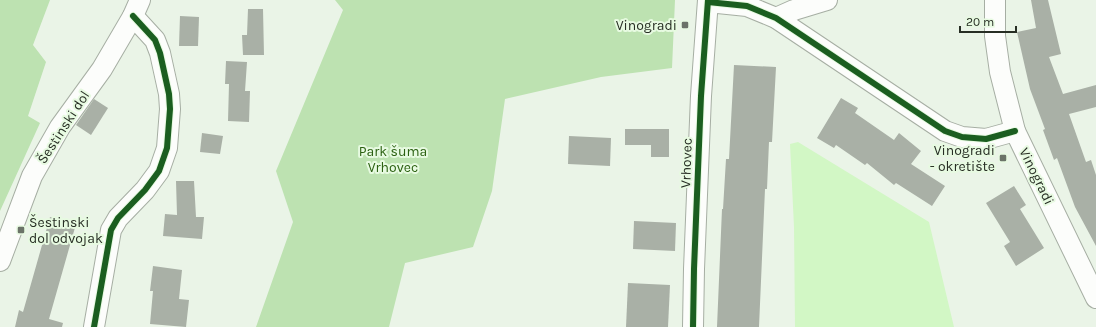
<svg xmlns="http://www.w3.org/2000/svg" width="1096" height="327" viewBox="0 0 1096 327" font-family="Karla,sans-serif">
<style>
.green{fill:#d2f7c5}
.forest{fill:#bde2b1}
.building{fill:#a9b0a6}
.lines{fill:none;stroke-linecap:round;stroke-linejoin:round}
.minor-casing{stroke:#a6aea3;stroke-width:22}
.minor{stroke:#fcfdfb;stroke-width:20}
.cycleway-casing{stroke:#e7fae1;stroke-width:8}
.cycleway{stroke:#1b5e20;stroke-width:6}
.poi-dot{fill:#6b7368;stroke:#e7fae1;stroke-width:1.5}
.labels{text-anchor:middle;stroke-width:4;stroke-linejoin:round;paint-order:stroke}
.poi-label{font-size:14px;fill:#272e24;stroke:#e7fae1;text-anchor:end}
.street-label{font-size:14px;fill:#272e24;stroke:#e7fae1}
.park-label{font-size:14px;fill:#2b6011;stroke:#e7fae1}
</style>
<rect width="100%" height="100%" fill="#eaf4e7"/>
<!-- green -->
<polygon class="green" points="798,142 929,222 954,327 795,327 794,227 790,144"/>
<!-- forest -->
<g class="forest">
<polygon points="0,0 50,0 33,45 46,62 28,116 40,123 0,211"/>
<polygon points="335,0 675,0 672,68 601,77 505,99 492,191 473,247 405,263 389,327 256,327 293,222 276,171 343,10"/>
</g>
<!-- building -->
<g class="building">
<polygon points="1031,0 1048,0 1061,54 1049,57 1063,94 1096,85 1096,107 1069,114 1086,162 1091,160 1096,175 1096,246 1075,207 1057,158 1054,160 1043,130 1045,129 1030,89 1017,32 1036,28"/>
<polygon points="248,9 263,9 264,55 243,55 242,35 247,35"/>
<polygon points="180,16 199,17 198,46 179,46"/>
<polygon points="226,61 247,62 245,91 250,91 249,122 228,121 229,84 225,84"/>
<polygon points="734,65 776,67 772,142 769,142 767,189 765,189 759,327 717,327 722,209 723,209 726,159 729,159"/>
<polygon points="841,98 858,108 855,113 894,140 899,133 921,151 911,164 945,186 932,206 896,183 894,185 867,163 865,165 836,145 834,148 817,138"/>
<polygon points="94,99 108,108 91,135 76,125"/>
<polygon points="625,129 669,129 669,157 651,157 651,145 625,145"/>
<polygon points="202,133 223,136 220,154 200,152"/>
<polygon points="569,136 611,138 610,166 568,164"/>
<polygon points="176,181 194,181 196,217 204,217 202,239 163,236 165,214 177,215"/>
<polygon points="1014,186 1026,205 1020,209 1044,248 1016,266 1004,246 1010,242 986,203"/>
<polygon points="50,217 76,224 49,319 63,323 62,327 15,327 19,310 23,312"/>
<polygon points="634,221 676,223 675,251 633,249"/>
<polygon points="153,266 182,270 179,299 189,300 186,327 150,324 153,291 150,291"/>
<polygon points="628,283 670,285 668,327 626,327"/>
</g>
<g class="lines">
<defs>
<g id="minor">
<polyline points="995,0 995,36 1000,72 1015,131 1096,298"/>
<polyline points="708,2 747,6 776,18 945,131 962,137 986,139 1015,131"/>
<polyline points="776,18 794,10 827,0"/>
<polyline points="0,261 32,176 60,127 102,69 133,16 140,0"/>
<polyline points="94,327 111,230 118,218 145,190 159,171 167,148 170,109 169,94 160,53 155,40 133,16"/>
<polyline points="693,327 694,269 701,96 708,0"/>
</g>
</defs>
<!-- minor casing -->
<use href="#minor" class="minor-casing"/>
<!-- minor -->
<use href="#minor" class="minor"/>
<defs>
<g id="cycleway">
<polyline points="708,2 747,6 776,18 945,131 962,137 986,139 1015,131"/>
<polyline points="94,327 111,230 118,218 145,190 159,171 167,148 170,109 169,94 160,53 155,40 133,16"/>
<polyline points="693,327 694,269 701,96 708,0"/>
</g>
</defs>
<!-- cycleway casing -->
<use href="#cycleway" class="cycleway-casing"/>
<!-- cycleway -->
<use href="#cycleway" class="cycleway"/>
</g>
<!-- markers -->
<g class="poi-dot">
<rect x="681" y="21" width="8" height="8" rx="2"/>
<rect x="999" y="154" width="8" height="8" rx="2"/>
<rect x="17" y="226" width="8" height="8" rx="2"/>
</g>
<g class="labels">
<!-- poi labels -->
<g class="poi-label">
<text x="677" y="30">Vinogradi</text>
<text x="995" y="155">Vinogradi<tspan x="995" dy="16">- okretište</tspan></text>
<text x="29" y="227" text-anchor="start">Šestinski<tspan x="29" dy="16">dol odvojak</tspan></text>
</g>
<!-- street labels -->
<g class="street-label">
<text transform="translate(63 127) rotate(-57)" y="5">Šestinski dol</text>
<text transform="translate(686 163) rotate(-88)" y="5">Vrhovec</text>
<text transform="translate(1037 176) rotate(64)" y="5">Vinogradi</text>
</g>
<!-- park labels -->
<g class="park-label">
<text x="393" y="156">Park šuma<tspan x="393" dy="16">Vrhovec</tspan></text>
</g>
</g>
<!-- scale -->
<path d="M960 26v6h56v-6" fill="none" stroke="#272e24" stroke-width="2"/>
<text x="966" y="26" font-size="12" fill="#272e24" stroke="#e7fae1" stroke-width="3" paint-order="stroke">20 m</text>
</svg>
